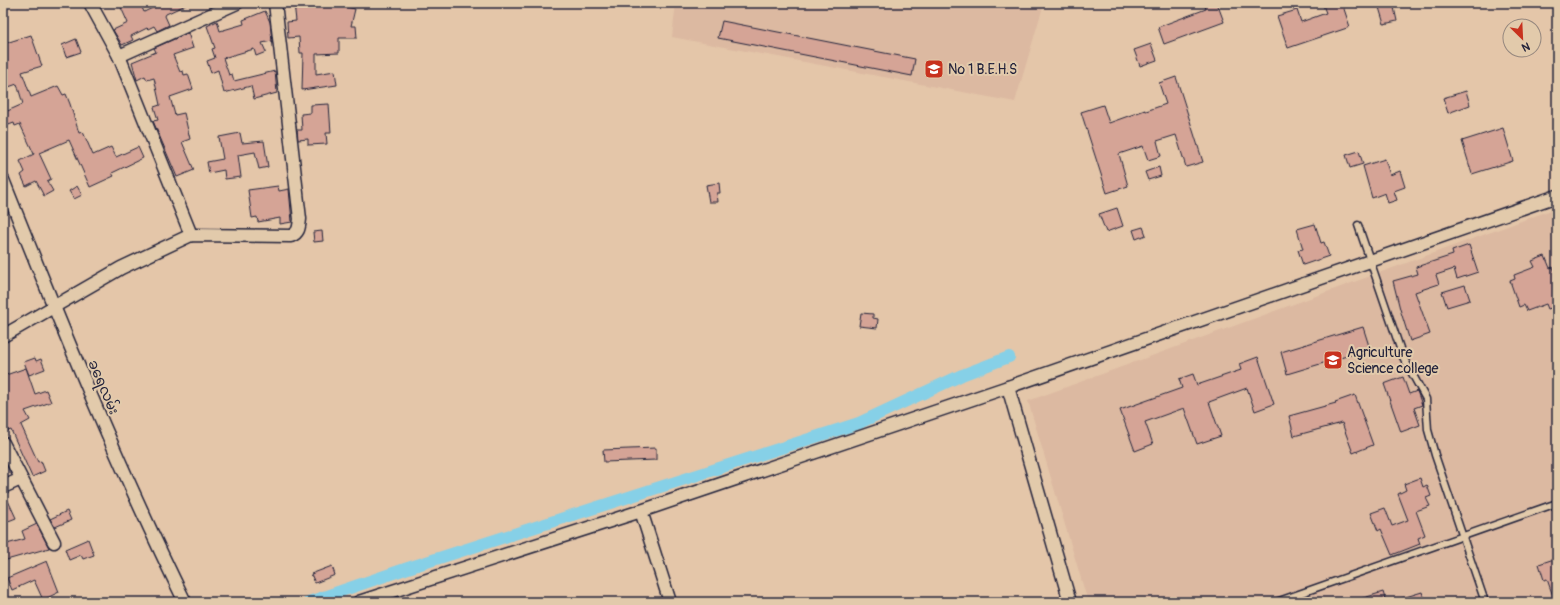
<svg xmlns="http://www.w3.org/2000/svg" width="1560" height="605" viewBox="0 0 1560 605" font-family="Pangolin,'Noto Sans Myanmar',sans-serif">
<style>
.built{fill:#dcb9a1}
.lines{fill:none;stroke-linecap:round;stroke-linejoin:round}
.canal{stroke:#86d0e7;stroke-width:12}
.building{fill:#d5a496;stroke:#22223b}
.lane-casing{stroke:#22223b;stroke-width:9}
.street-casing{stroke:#22223b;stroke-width:15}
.lane{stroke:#e2caab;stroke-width:6}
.street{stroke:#e2caab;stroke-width:12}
.labels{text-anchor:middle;stroke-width:4;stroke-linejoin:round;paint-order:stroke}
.poi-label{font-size:14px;fill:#22223b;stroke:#e2caab;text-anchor:start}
.street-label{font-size:14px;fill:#22223b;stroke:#e2caab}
</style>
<rect width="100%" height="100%" fill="#e4c6a9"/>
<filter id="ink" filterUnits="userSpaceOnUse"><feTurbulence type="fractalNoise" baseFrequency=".025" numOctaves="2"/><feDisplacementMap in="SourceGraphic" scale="8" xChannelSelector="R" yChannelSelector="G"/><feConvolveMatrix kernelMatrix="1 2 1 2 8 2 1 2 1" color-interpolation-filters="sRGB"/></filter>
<g filter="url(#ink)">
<!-- built -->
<g class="built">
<polygon points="676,3 1044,3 1015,102 672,37"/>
<polygon points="1557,208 1557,602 1088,602 1028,401"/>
</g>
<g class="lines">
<!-- canal -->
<polyline class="canal" points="309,602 408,568 859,423 962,375 1009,357"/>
</g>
<!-- building -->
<g class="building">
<polygon points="119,3 140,3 144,12 163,3 190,3 166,14 165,16 169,25 157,31 154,26 148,29 147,28 131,36 133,40 122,45 113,30 128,23"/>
<polygon points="294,3 328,3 355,9 351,26 356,26 357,38 339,38 339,53 316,54 316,74 335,71 337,85 302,90 303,53 300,53 299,37 288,38 287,22 296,21"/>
<polygon points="1204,3 1217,3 1224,22 1164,44 1158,27 1206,9"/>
<polygon points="1328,3 1342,3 1350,27 1288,48 1277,16 1297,10 1301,22 1326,13 1323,5"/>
<polygon points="1383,3 1393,3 1397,21 1384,24 1378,4"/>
<polygon points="265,11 270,22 272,41 262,43 266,52 256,56 254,49 223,58 229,75 232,74 234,81 275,71 277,93 254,99 251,86 224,93 218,70 211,73 207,61 215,58 212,49 215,48 207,26 217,21 220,31 244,24 243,20"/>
<polygon points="722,21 915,59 912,76 718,38"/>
<polygon points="188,33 193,48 173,55 180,72 183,71 184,75 188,74 193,89 170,97 175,115 184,113 190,139 182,142 194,170 177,177 153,121 158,120 154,107 160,105 154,78 147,80 145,76 137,80 132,62 156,52 154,48"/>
<polygon points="31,35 42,66 22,72 31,97 58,86 63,95 66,94 70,104 79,133 83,132 93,155 111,147 116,157 138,147 143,158 112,173 114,176 90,187 69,140 39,153 51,179 47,181 53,191 44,196 36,181 26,186 21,175 25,172 20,161 34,154 20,124 15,126 14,123 3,127 3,113 23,104 17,84 3,89 3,44"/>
<polygon points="76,39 81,52 66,57 62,45"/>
<polygon points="1151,44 1157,60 1140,66 1134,50"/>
<polygon points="1176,77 1203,162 1186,167 1176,135 1157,141 1161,156 1148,160 1143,146 1119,154 1128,186 1107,193 1081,112 1103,105 1109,123 1145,110 1146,111 1166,104 1159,83"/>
<polygon points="1466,91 1470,105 1448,113 1443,98"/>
<polygon points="329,104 331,133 326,133 327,144 308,145 308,139 298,140 297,130 302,130 301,114 311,113 311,105"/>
<polygon points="1503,128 1513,161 1472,174 1462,141"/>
<polygon points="240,133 242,143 264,141 268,167 259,169 255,152 238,155 241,177 225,179 224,170 209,173 207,162 223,159 219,137"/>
<polygon points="1359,151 1363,164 1350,168 1346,155"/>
<polygon points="1385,159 1390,175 1400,171 1405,187 1394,191 1397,200 1388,203 1385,193 1372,198 1363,166"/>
<polygon points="1159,167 1161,176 1148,180 1145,172"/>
<polygon points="719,183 720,193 717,193 718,202 709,202 706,185"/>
<polygon points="77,186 82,195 74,199 69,191"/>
<polygon points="278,186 279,191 289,189 292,222 280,224 280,218 258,222 257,217 252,218 248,190"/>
<polygon points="1117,208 1123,226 1106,232 1099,214"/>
<polygon points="1315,224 1321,243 1324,242 1329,256 1303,265 1298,250 1303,249 1297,229"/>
<polygon points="1143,227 1146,235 1136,239 1133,230"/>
<polygon points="322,231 323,241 314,242 313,232"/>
<polygon points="1469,245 1478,272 1457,279 1454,269 1436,275 1439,284 1415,292 1430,334 1410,341 1400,309 1393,281 1418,274 1416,267 1453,255 1452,251"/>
<polygon points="1545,256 1550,268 1553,267 1557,278 1557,306 1548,309 1546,304 1527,311 1524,305 1519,307 1510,281 1515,279 1514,275 1535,267 1532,261"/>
<polygon points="1465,285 1470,300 1447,307 1442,292"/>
<polygon points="861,313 873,314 873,318 878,319 877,328 859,326"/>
<polygon points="1363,327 1370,349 1287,374 1281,352"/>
<polygon points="1258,357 1274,404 1255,411 1247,388 1209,402 1221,436 1197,444 1184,408 1145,422 1153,444 1135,451 1120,410 1182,388 1179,379 1193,374 1197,385 1241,370 1239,364"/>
<polygon points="35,358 36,361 41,359 45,369 29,375 24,362"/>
<polygon points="26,368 35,394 46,390 51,402 25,411 30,420 21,425 38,462 41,461 45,471 32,477 11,430 8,431 3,420 7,418 3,410 3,376"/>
<polygon points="1403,377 1409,394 1417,391 1422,405 1414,408 1420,425 1401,432 1384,384"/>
<polygon points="1355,395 1373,445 1353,453 1342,423 1294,436 1289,416 1336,403 1335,402"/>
<polygon points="656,448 656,460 604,462 603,450"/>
<polygon points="1420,478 1423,487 1427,485 1431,496 1426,498 1430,506 1416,511 1425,535 1418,538 1420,544 1392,555 1381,529 1378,531 1371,513 1385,508 1392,526 1408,520 1398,494 1406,490 1404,484"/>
<polygon points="3,494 5,494 16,518 6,522 3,517"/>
<polygon points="67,511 71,520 55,527 50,519"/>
<polygon points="37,524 49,548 3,561 3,545 25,539 22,531"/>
<polygon points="88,539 94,555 83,559 81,555 69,560 65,549"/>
<polygon points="1557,558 1557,602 1555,602 1547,579 1544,580 1539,564"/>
<polygon points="47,561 59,592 43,600 34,580 12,590 7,578"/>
<polygon points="332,566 335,575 315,583 311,574"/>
<polygon points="1383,592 1386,602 1358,602 1357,600"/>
<polygon points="1422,592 1425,602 1396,602 1396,600"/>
</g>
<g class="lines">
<defs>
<g id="lane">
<polyline points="1358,225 1403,357 1426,399 1428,430 1435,455 1485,602"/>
<polyline points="1276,602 1557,503"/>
</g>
<g id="street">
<polyline points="90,3 119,56 191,235"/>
<polyline points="119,56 237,3"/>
<path d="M3,180C60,323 117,464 185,602"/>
<path d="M3,336L121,268L191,235L291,236C299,233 299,227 300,219L275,3"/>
<polyline points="1008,387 1070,602"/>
<polyline points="3,443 54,542"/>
<polyline points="3,487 21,479"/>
<polyline points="641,511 670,602"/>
<polyline points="359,602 641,511 1008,387 1557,196"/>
</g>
</defs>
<!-- lane casing -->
<use href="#lane" class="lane-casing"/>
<!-- street casing -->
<use href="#street" class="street-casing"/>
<!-- lane -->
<use href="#lane" class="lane"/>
<!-- street -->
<use href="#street" class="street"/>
</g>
</g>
<!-- icons -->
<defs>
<symbol id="school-square" viewBox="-11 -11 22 22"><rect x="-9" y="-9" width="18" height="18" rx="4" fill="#c8321e" stroke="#e2caab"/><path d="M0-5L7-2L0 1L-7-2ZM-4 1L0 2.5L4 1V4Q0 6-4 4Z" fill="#fff"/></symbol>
<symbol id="university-square" viewBox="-11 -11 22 22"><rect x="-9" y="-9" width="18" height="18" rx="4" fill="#c8321e" stroke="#e2caab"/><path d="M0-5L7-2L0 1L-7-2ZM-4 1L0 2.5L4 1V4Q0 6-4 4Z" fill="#fff"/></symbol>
</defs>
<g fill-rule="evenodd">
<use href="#school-square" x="923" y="58" width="22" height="22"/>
<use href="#university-square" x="1322" y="349" width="22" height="22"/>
</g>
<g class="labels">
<!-- poi labels -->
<g class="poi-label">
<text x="948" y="74">No 1 B.E.H.S</text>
<text x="1347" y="357">Agriculture<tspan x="1347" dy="16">Science college</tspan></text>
</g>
<!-- street labels -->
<g class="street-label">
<text transform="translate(104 387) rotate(67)" y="5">ခရေလမ်း</text>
</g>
</g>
<!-- margin -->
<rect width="1560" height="605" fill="none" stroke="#e2caab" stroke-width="16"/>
<rect x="8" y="8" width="1544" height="589" fill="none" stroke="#22223b" stroke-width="1.5" filter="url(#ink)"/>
<!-- north arrow -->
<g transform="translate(1522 38) rotate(156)"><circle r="19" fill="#e2caab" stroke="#95877e"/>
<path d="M0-3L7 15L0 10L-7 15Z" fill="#c8321e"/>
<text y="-6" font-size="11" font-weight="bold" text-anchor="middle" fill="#22223b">N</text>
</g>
</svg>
